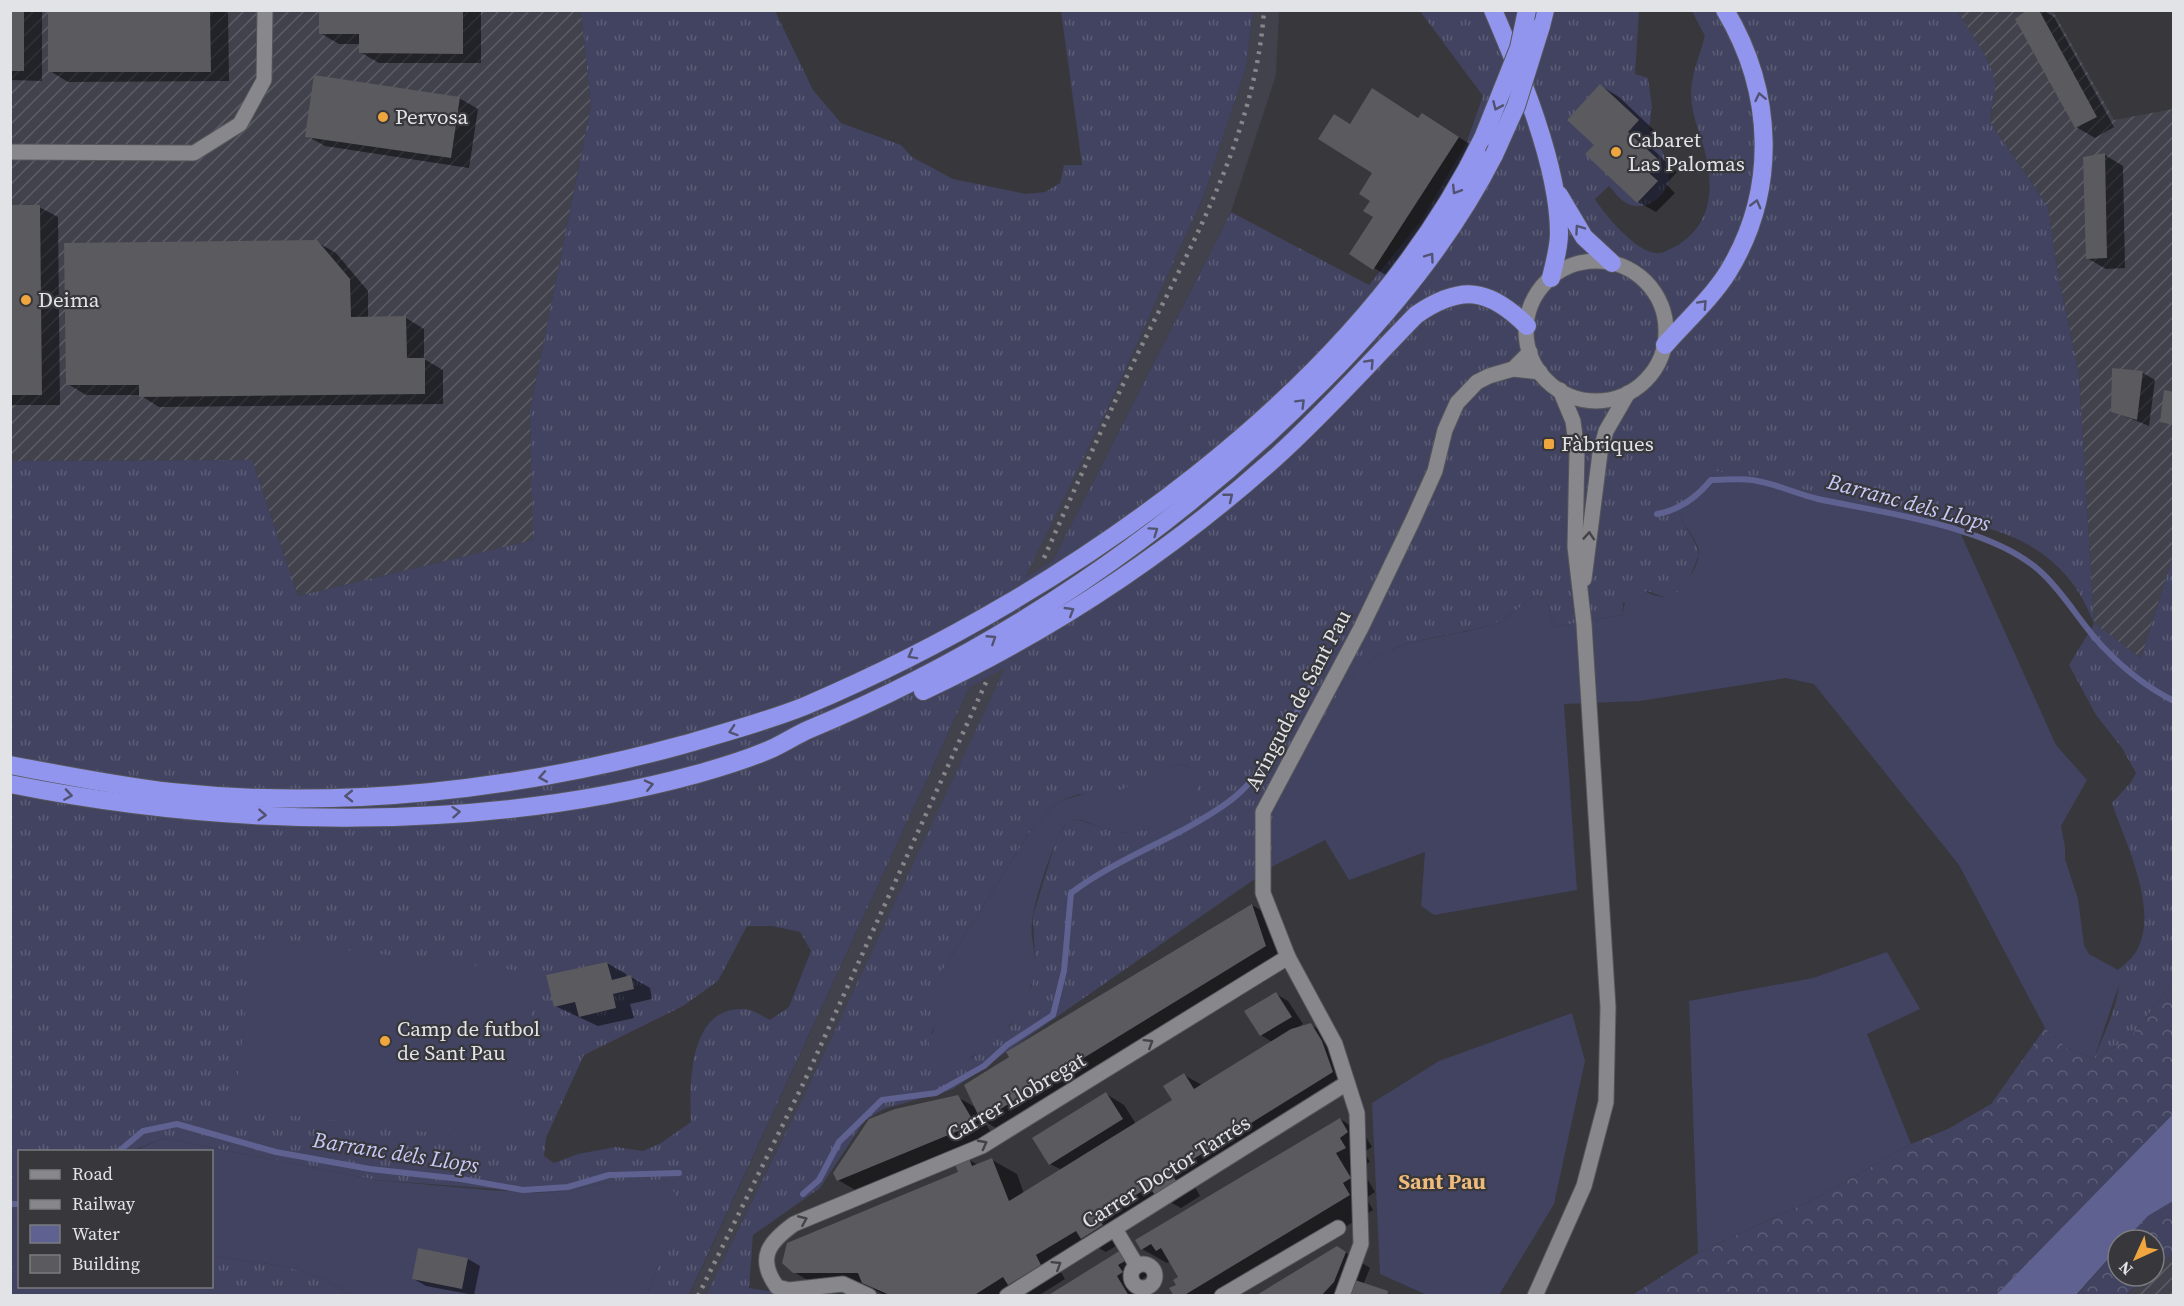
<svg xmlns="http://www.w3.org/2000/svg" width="2184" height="1306" viewBox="0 0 2184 1306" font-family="'Source Serif 4',serif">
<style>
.built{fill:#41424c}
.industrial{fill:url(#industrial-furrows)}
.grass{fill:url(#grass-tufts);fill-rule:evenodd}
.forest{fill:url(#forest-crowns)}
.garden{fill:#414360}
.water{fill:#5f6190}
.shadow{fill:#0007}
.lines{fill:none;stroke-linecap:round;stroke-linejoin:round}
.stream{stroke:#5f6190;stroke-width:6}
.building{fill:#5a5a5f}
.street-casing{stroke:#55565a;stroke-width:17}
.secondary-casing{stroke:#55565a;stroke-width:17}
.highway-casing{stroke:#55565a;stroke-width:20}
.street{stroke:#87878c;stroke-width:15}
.secondary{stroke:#87878c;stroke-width:15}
.highway{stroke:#9295ee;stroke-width:18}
.rail{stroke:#87878b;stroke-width:4.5;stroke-dasharray:3 6;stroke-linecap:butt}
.highway-bridge-casing{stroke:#55565a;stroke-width:20;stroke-linecap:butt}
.highway-bridge{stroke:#9295ee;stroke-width:18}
.oneway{stroke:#525371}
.oneway2{stroke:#434348}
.poi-dot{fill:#f0a63f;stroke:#37373c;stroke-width:2}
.labels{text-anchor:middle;stroke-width:4.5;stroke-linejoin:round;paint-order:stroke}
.poi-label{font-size:21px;fill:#e2e3e6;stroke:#37373c;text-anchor:start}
.street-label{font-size:21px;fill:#e2e3e6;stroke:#37373c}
.water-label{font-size:22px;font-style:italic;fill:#c8cbf9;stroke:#37373c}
.neighbourhood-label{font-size:22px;font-weight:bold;fill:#eebb7c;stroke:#37373c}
</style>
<defs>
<pattern id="industrial-furrows" width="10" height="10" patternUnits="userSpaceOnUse" patternTransform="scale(1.5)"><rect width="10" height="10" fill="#41424c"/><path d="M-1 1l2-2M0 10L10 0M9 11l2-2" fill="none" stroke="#5c5d66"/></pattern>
<pattern id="grass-tufts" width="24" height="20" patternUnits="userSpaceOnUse" patternTransform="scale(1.5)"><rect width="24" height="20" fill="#414360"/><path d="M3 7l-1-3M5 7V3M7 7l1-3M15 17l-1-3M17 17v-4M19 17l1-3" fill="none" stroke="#5c5e77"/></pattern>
<pattern id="forest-crowns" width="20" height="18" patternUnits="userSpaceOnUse" patternTransform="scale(1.5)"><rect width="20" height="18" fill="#414360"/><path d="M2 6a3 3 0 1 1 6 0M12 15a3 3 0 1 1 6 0" fill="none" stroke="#5c5e77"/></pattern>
</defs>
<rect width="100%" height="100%" fill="#37373c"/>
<!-- built -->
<g class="built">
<polygon points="1253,11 1279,11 1276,75 1231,212 1053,560 1023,578 1108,408 1204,195 1246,67"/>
<polygon points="1006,667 810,1083 706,1295 689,1296 969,688"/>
</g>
<!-- industrial -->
<g class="industrial">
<polygon points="10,11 581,11 591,106 530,410 534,540 298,596 252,460 11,461"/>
<polygon points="1957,11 2053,11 2114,120 2173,109 2172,558 2141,658 2094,624 2079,375 2058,273 2048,207 1990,122 1995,87 1981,49"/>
<polygon points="2173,1253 2173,1295 2126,1296 2148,1276 2154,1276 2154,1270"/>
</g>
<!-- grass -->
<g class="grass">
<path d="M581,11H775L813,90L841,123L901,145L912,157L953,179L1026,194L1045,192L1060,183L1064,165H1082L1061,11H1253L1246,67L1204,195L1108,408L1025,577L1053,560L1231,212L1369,285L1421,221L1466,144L1483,96L1420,11H1639L1635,74L1648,78L1652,107L1649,129C1659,144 1668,157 1669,176C1669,197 1644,213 1626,203C1619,199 1614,191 1609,186L1595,199C1605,215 1642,261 1664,252C1709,234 1716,196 1705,152C1700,133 1691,114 1691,94C1691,74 1700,55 1705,36L1692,11H1957C1969,31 1996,65 1995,88C1994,99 1991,110 1990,122L2048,207L2058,273L2079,375L2094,623L2141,658L2172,558L2173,459V983L2130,1038L2094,1059C2104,1032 2123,999 2118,970C2126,963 2135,956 2139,946C2157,905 2125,842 2112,803L2131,782L2136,773L2122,748L2096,715L2069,665L2094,624C2053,511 1930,515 1831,516C1781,516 1730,516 1680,517L1696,544L1699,555L1686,586L1677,595L1667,598L1647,591L1623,603L1622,615L1554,627L1546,599L1536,595C1523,604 1508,619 1493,624C1432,643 1394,633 1344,683L1271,836L1275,865L953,1089L884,1109L865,1120L820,1188L753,1235L749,1288L793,1295H706L810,1083L1005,668L969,688L689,1295H647L658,1265L607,1183L550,1193L376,1180L164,1138L132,1151L20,1152L19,1221L11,1223L10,461L252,460L298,596L533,540L530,410L591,106ZM1178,764L1190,767L1151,826L1128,833L1118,832L1075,819L1066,823L1056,840L1033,916L1035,959L1032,985L1023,1005L1010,1026L972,1058L931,1034C939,1019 935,991 942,971L1035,824L1060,801L1079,794H1114ZM747,926H772L800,932L811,951L789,1007L770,1020C762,1016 752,1009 744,1009C689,1006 689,1083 691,1122L661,1143L643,1151L616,1147L578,1154L554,1163L544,1156L546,1138L584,1055L683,1006L718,981Z"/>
<path d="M212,1256C260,1264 311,1264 350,1295H11L10,1264L19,1262L20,1286H212Z"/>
</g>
<!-- forest -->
<g class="forest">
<polygon points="2173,983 2173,1114 1996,1295 1631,1296 1698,1253 1818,1197 1911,1144 1948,1129 1991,1104 2045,1028 2066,1047 2094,1059 2130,1038"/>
<polygon points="2173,1201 2173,1253 2154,1270 2154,1240 2125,1240 2148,1216"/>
<polygon points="2118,1248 2118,1276 2148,1276 2126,1295 2076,1296"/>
</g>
<!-- garden -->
<g class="garden">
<path d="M1697,467L1955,521L2056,745L2087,780L2061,826L2065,847V859L2078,899L2084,945L2089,954L2118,970L2120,982L2094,1059L2066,1047L2045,1028L1959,865L1814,684L1786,678L1640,701L1564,704L1577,890L1434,915L1421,906L1425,852L1349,880L1325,840L1275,865L1271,836L1275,804L1344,683C1395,632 1432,644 1493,624C1508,619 1523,604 1536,595L1546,599L1554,627L1622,615L1627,593L1635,588C1645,591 1657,598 1667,597C1680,597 1698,567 1699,554C1700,543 1685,527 1680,517Z"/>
<path d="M1178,764L1190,767C1194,773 1198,781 1197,788C1192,812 1151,830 1129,833C1111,834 1093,822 1075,819C1071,821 1067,822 1064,826C1053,843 1034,901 1032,922C1030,935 1035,949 1035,963C1034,997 1011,1031 983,1050C967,1061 954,1066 936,1060L929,1049V1042L934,1028L935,993L942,971L1035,824L1060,801L1089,792L1114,793Z"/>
<polygon points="254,939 536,973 516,1143 234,1108"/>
<polygon points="1887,952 1920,1009 1867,1034 1911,1144 1818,1197 1698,1253 1689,1001 1813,978"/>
<polygon points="1572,1013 1585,1061 1554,1204 1499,1295 1427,1295 1380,1274 1372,1103 1439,1061"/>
<path d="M164,1138L376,1180L488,1190L550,1193L607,1183L666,1179L685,1211L658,1265L647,1295H350C311,1264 260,1264 212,1256V1152H132Z"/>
<polygon points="19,1221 19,1262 11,1264 11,1223"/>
</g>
<!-- water -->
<polygon class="water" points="2173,1114 2173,1201 2148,1216 2125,1240 2118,1240 2118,1248 2076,1295 1996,1295"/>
<!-- shadow -->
<g class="shadow">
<polygon points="10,10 42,10 42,81 10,80"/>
<polygon points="49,10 228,10 229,81 68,82 50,71"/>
<polygon points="320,10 481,10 481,63 379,63 360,52 360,44 339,44 320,33"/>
<polygon points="2029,10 2043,10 2054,17 2114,127 2095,138 2076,127"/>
<polygon points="1601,86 1619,97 1656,132 1646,143 1677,172 1666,184 1675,193 1656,212 1638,202 1588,154 1596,145"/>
<polygon points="459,98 478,109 469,168 325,146 307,136"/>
<polygon points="1422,115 1483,152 1399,283 1351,254 1375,216 1372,201 1375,173 1351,125 1419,119"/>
<polygon points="2105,155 2123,166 2125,268 2106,269 2087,258"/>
<polygon points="10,207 39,207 58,217 60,405 10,405"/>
<polygon points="317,242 336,253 368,291 368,318 406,318 424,329 424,359 443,370 443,404 159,407 140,395 86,395 68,384"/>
<polygon points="2113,370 2143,373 2155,380 2149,426 2112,411"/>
<polygon points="1252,905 1276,919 1290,960 1006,1134 984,1121 992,1134 857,1191 838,1180 957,1097 977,1108"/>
<polygon points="607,963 626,974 627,978 631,977 650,988 652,999 630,1004 634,1018 598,1026 555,1006"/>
<polygon points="1276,994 1288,1001 1303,1024 1297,1028 1311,1025 1335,1039 1347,1056 1356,1086 1195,1187 1200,1196 1181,1208 1170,1202 1121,1232 1126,1240 1106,1252 1097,1247 1059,1269 1065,1279 1038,1296 1024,1293 1020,1296 886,1296 870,1287 819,1287 794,1272 960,1172 969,1160 978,1165 992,1160 1017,1174 1024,1194 1062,1170 1050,1164 1106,1094 1124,1105 1136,1124 1174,1101 1184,1075 1202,1085 1272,1042 1261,1035"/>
<polygon points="1340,1119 1364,1134 1372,1147 1364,1152 1370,1162 1360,1167 1375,1192 1366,1198 1373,1210 1231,1296 1176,1296 1180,1277 1170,1261 1167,1263 1142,1249"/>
<polygon points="1337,1247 1370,1268 1363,1285 1392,1296 1258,1296"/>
<polygon points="1121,1252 1146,1266 1151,1274 1142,1279 1146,1286 1140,1290 1143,1296 1050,1296"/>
<polygon points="468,1259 480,1266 474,1295 426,1286 414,1279"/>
</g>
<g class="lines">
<!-- stream -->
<g class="stream">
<path d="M1657,514C1680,510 1697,497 1711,480C1725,480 1739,478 1752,480C1775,483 1796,494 1818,499C1883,513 1992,526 2041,572C2066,595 2082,626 2105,649C2125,670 2148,688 2174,701"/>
<polyline points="118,1152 143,1131 177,1124 276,1152 370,1169 461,1179 523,1190 568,1187 609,1175 679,1173"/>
<path d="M803,1194L819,1180L839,1142L882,1100L936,1093L984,1066L1007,1045L1053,1015L1064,971L1071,893C1119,857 1178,838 1227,803C1266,776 1296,713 1319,672"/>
<polyline points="10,1204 20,1204"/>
</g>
</g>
<!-- building -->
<g class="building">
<rect x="10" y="10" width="14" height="61"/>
<polygon points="48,10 210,10 211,72 48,72"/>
<polygon points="319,10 463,10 463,54 359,53 359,34 319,34"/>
<polygon points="2027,10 2039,10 2097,117 2075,128 2015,19"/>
<polygon points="314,75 460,97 451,158 305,137"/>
<polygon points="1600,84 1639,120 1628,132 1660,161 1649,173 1658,181 1637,203 1585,154 1594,145 1567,120"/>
<polygon points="1372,88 1418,118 1422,113 1459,137 1373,270 1349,254 1373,217 1363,211 1370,201 1359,194 1372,173 1318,139 1334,114 1350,124"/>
<polygon points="2105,153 2107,258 2086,259 2083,157"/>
<polygon points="10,205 40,205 42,395 10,395"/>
<polygon points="317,240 350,279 351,317 406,316 407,358 425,358 425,394 139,397 139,385 66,385 64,243"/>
<polygon points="2112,368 2143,371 2137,420 2111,412"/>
<polygon points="2164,390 2174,392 2174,425 2160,422"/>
<polygon points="1252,904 1266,946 981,1121 964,1085 1009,1057 1006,1052"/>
<polygon points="607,962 612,980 631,975 634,989 613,994 616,1008 579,1017 575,1002 554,1007 546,975"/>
<polygon points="1276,992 1292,1017 1260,1036 1244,1011"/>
<polygon points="1311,1023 1322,1041 1333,1072 1171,1173 1177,1182 1155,1195 1149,1187 1098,1218 1103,1225 1081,1239 1076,1231 1036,1255 1041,1265 1008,1285 1003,1277 973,1296 892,1296 862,1283 858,1273 793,1273 782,1263 787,1243 958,1172 955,1164 969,1158 972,1166 992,1158 1009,1201 1172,1100 1163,1086 1184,1073 1194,1089 1291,1029"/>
<polygon points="1106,1092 1123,1119 1049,1165 1032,1138"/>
<polygon points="958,1095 975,1124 837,1181 833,1173 869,1119 895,1109"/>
<polygon points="1340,1118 1348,1132 1340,1138 1346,1148 1336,1153 1351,1178 1343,1183 1350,1195 1183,1296 1174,1296 1169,1288 1176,1285 1173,1280 1178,1277 1161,1248 1156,1251 1151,1244 1141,1250 1135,1240"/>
<polygon points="1337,1246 1346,1252 1334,1282 1321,1296 1255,1296"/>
<polygon points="418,1248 468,1258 462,1289 412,1279"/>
<polygon points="1121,1250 1127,1260 1118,1265 1123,1272 1117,1276 1129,1296 1047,1296"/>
<polygon points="1355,1280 1388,1291 1387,1296 1350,1296"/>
</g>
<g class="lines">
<defs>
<g id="street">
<polyline points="10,152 194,153 240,124 264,80 265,10"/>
<polyline points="1513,369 1530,352"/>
<polyline points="1115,1229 1137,1266"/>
<circle cx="1143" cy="1276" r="12"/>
<path d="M869,1296L843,1284L789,1290L777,1287C756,1258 769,1242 794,1224L982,1146L1288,957"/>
<polyline points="1007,1296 1347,1083"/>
<polyline points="1222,1296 1338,1228"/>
<polyline points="1342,1296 1361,1244 1357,1113 1335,1044 1288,957 1263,893 1263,812 1361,628 1412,522 1435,471 1445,430 1457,403 1477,382 1489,376 1513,369 1540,372"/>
</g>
<g id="secondary">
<circle cx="1596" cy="331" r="70"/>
<polyline points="1584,579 1600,453 1606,431 1628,393"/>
<polyline points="1535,1296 1584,1186 1606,1102 1608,1007 1584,624 1575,547 1577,451 1573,421 1560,390"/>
</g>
<g id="highway">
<path d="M1493,10C1520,73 1559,166 1559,233C1559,249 1554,264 1551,278"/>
<polyline points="1541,26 1545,10"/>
<polyline points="1559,195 1584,237 1612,263"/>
<path d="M1665,345C1686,321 1711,299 1728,272C1778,190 1774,92 1725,10"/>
<path d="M923,691C1051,631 1170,552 1275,458C1325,413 1369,363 1416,315C1461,284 1489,288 1527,326"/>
<path d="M10,765C63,775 118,786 171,792C340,810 519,790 682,745C723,733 765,722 805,706C942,648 1079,568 1196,475C1311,384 1418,272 1483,138"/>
<path d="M10,784C229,828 481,833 697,774C722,767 748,759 771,749C784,743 796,735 810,729C1002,649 1176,530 1322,382C1389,314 1451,240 1494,155"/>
</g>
</defs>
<!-- street casing -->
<use href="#street" class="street-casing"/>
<!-- secondary casing -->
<use href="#secondary" class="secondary-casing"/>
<!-- highway casing -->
<use href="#highway" class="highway-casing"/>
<!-- street -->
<use href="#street" class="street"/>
<!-- secondary -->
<use href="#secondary" class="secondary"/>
<!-- highway -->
<use href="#highway" class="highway"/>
<!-- rail -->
<g class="rail">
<path d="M1044,558C1075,488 1106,419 1139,351C1192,244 1256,132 1264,10"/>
<polyline points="698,1296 805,1080 988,678"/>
</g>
<defs>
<g id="highway-bridge">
<polyline points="1483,138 1519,48 1527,10"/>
<polyline points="1494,155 1516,106 1541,26"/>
</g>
</defs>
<!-- highway-bridge casing -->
<use href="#highway-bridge" class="highway-bridge-casing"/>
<!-- highway-bridge -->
<use href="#highway-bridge" class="highway-bridge"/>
</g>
<!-- one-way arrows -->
<defs><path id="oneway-chevron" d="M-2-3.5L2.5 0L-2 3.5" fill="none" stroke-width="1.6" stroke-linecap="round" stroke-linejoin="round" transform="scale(1.5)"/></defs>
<g class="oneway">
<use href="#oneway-chevron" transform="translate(1760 97) rotate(-102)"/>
<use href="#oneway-chevron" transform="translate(1497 106) rotate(114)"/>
<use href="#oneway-chevron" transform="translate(1456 190) rotate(122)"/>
<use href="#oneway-chevron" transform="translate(1756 204) rotate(-75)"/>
<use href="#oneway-chevron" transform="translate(1579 229) rotate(-125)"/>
<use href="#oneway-chevron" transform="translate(1430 257) rotate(-54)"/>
<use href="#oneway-chevron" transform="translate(1703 304) rotate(-47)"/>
<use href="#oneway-chevron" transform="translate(1370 363) rotate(-47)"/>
<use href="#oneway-chevron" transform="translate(1301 403) rotate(-45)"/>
<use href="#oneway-chevron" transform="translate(1229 497) rotate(-39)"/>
<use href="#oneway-chevron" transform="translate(1154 531) rotate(-35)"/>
<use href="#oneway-chevron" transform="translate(1070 611) rotate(-31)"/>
<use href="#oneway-chevron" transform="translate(992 639) rotate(-33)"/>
<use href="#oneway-chevron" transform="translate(912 655) rotate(151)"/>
<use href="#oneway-chevron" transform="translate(733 731) rotate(162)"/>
<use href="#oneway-chevron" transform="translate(543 777) rotate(170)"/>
<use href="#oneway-chevron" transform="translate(649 785) rotate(-13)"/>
<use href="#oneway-chevron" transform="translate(68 795) rotate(9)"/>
<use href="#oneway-chevron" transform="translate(349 796) rotate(179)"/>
<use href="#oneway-chevron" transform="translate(456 812) rotate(-5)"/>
<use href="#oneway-chevron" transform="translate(262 815) rotate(4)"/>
</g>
<g class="oneway2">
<use href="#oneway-chevron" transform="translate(1589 536) rotate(-86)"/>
<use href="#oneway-chevron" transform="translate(1149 1043) rotate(-32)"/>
<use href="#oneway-chevron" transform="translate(983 1144) rotate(-28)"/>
<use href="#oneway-chevron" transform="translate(803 1220) rotate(-23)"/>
<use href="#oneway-chevron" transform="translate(1057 1265) rotate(-32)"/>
</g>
<!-- markers -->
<g class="poi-dot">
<circle cx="383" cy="117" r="6"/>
<circle cx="1616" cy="152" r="6"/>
<circle cx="26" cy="300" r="6"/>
<rect x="1543" y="438" width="12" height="12" rx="3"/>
<circle cx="385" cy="1041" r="6"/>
</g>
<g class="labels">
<!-- poi labels -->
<g class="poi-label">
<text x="395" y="124">Pervosa</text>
<text x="1628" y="147">Cabaret<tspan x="1628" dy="24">Las Palomas</tspan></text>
<text x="38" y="307">Deima</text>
<text x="1561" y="451">Fàbriques</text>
<text x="397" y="1036">Camp de futbol<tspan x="397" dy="24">de Sant Pau</tspan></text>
</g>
<!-- street labels -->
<g class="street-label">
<text transform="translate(1298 700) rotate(-62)" y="7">Avinguda de Sant Pau</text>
<text transform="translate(1016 1097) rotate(-30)" y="7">Carrer Llobregat</text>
<text transform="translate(1166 1172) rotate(-32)" y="7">Carrer Doctor Tarrés</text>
</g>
<!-- water labels -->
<g class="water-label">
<text transform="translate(1909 502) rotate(15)" y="8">Barranc dels Llops</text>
<text transform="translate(396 1152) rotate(9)" y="8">Barranc dels Llops</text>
</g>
<!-- neighbourhood labels -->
<g class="neighbourhood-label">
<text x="1442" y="1189">Sant Pau</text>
</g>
</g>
<!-- border -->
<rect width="2184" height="1306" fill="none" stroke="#e2e3e6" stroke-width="24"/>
<!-- legend -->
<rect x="18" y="1150" width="195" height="138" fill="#37373c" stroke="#7b7c80" stroke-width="1.5"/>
<rect x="30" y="1170" width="30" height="9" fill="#87878c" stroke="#7b7c80" stroke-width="1.5"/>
<text x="72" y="1180" font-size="18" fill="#e2e3e6">Road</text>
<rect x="30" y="1200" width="30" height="9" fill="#87878b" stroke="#7b7c80" stroke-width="1.5"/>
<text x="72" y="1210" font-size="18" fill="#e2e3e6">Railway</text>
<rect x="30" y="1225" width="30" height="18" fill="#5f6190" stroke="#7b7c80" stroke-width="1.5"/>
<text x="72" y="1240" font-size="18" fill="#e2e3e6">Water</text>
<rect x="30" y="1255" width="30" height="18" fill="#5a5a5f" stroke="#7b7c80" stroke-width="1.5"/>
<text x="72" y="1270" font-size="18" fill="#e2e3e6">Building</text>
<!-- north arrow -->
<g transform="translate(2136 1258) rotate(225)"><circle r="28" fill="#37373c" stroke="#7b7c80" stroke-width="1.5"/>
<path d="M0-4.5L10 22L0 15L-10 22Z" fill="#f0a63f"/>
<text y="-9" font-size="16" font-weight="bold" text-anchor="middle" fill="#e2e3e6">N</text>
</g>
</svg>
